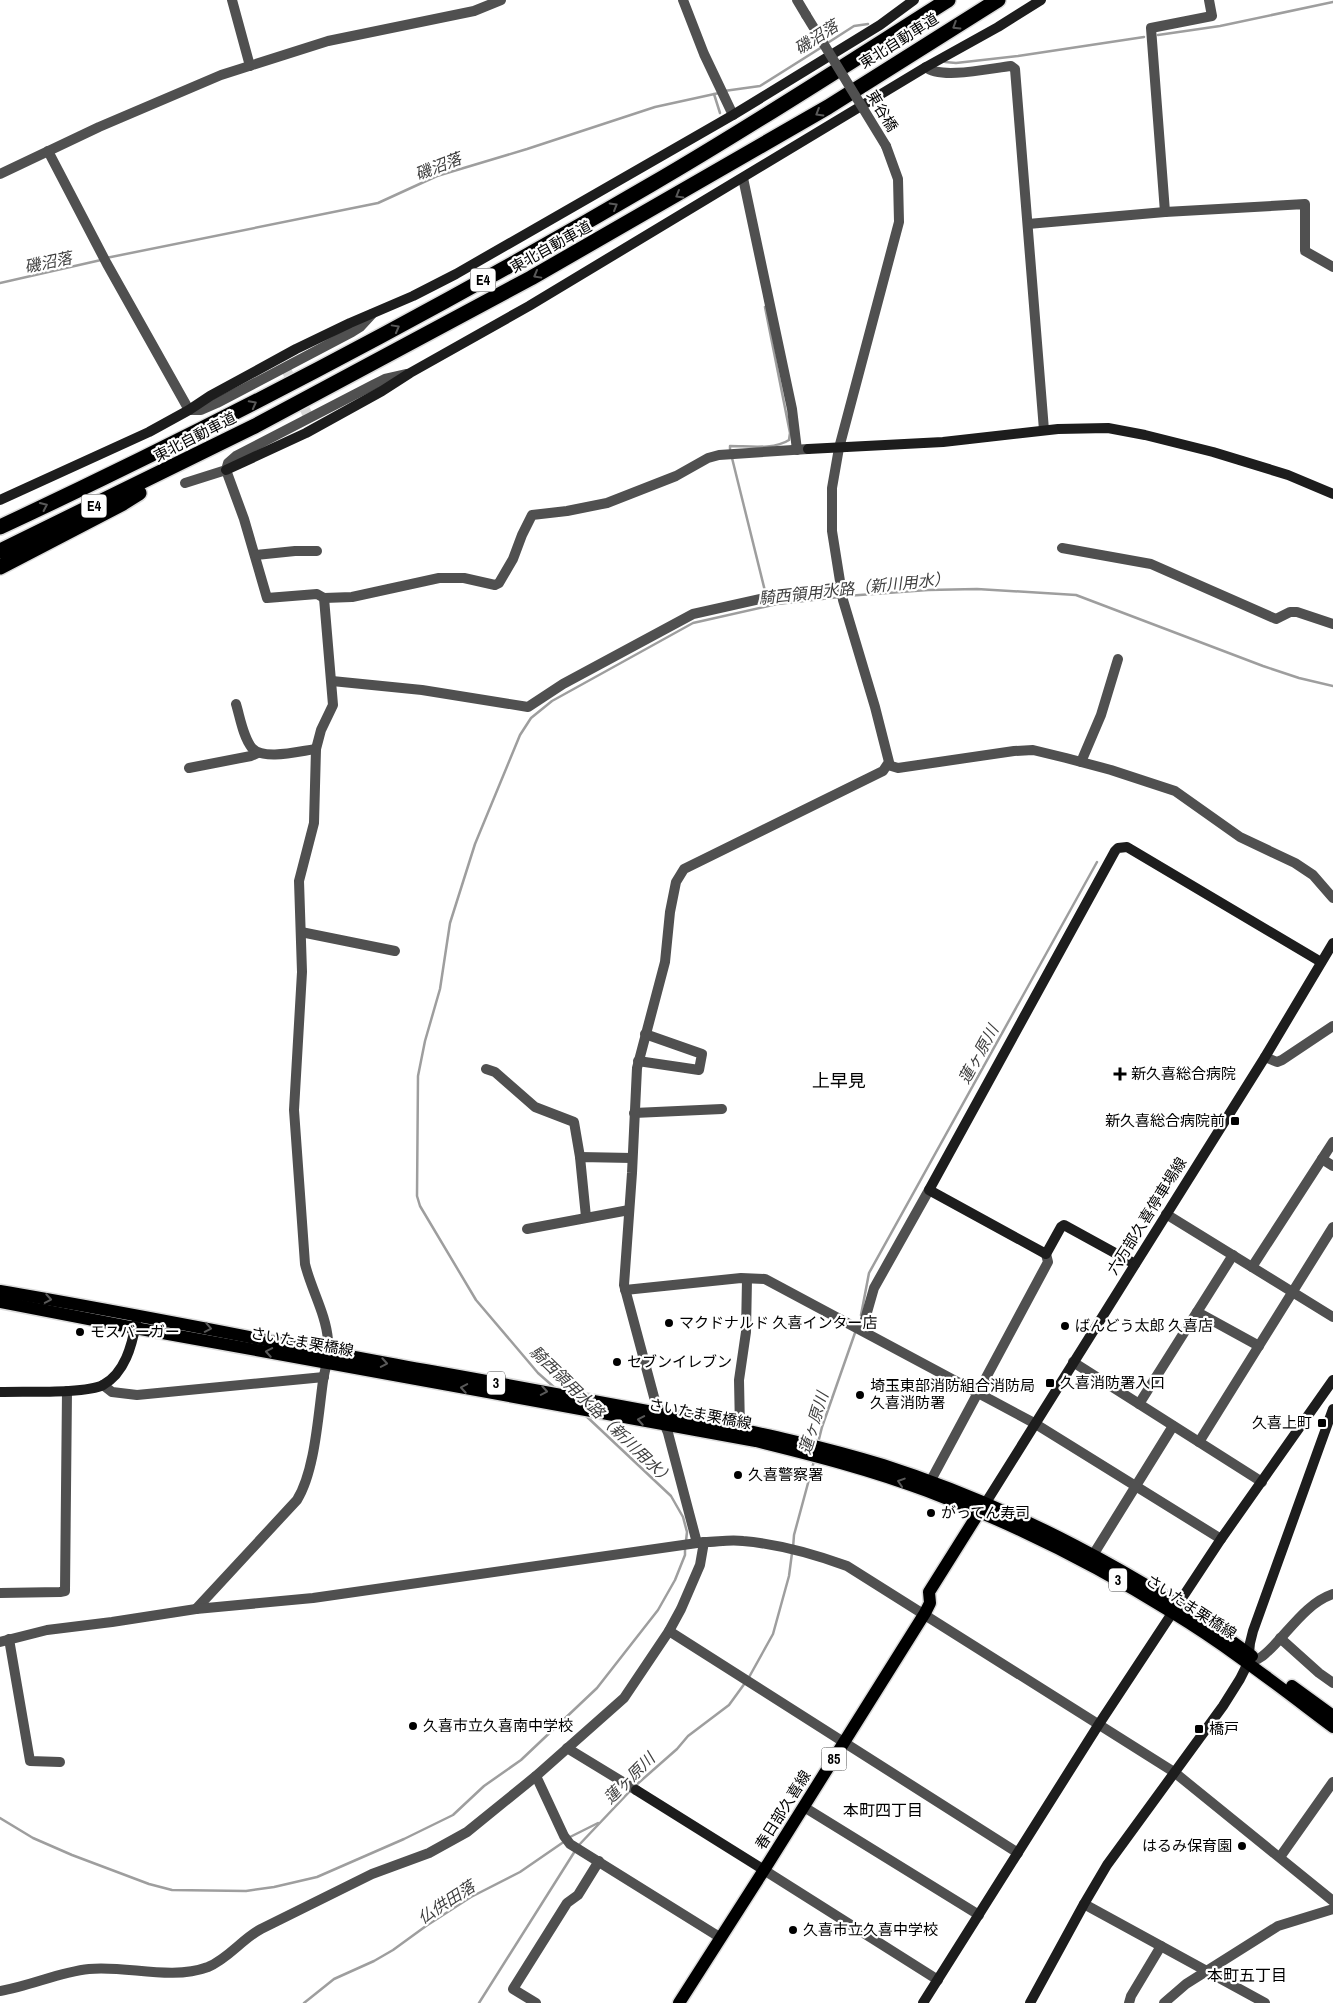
<svg xmlns="http://www.w3.org/2000/svg" width="1333" height="2003" viewBox="0 0 1333 2003" font-family="'Archivo Narrow','Noto Sans JP',sans-serif">
<style>
.lines{fill:none;stroke-linecap:round;stroke-linejoin:round}
.stream{stroke:#9e9e9e;stroke-width:2.5}
.street-tunnel{stroke:#d9d9d9;stroke-width:10;stroke-dasharray:10 5;stroke-linecap:butt}
.primary-casing{stroke:#dbdbdb;stroke-width:15}
.highway-casing{stroke:#dbdbdb;stroke-width:18}
.street{stroke:#505050;stroke-width:10}
.secondary{stroke:#1d1d1d;stroke-width:10}
.primary{stroke:#000;stroke-width:12}
.highway{stroke:#000;stroke-width:15}
.street-bridge{stroke:#505050;stroke-width:10}
.oneway{stroke:#595959}
.poi-dot{fill:#000;stroke:#fff;stroke-width:2}
.labels{text-anchor:middle;stroke-width:4.5;stroke-linejoin:round;paint-order:stroke}
.shield{fill:#fff;stroke:#4c4c4c;stroke-width:1}
.shield-label{font-size:14px;font-weight:bold;fill:#000}
.street-label{font-size:15px;fill:#000;stroke:#fff}
.poi-label{font-size:15px;fill:#000;stroke:#fff;text-anchor:start}
.water-label{font-size:16px;font-style:italic;fill:#3f3f3f;stroke:#fff}
.neighbourhood-label{font-size:16px;fill:#000;stroke:#fff}
.quarter-label{font-size:18px;fill:#000;stroke:#fff}
</style>
<rect width="100%" height="100%" fill="#fff"/>
<g class="lines">
<!-- stream -->
<g class="stream">
<polyline points="1158,35 1220,26 1333,2"/>
<polyline points="826,44 854,26 868,24"/>
<polyline points="945,62 956,63 1018,56 1144,37"/>
<polyline points="724,91 760,86 822,47"/>
<polyline points="714,94 720,113"/>
<polyline points="106,258 378,203 437,176 527,149 655,107 719,93"/>
<polyline points="0,283 101,260"/>
<path d="M730,449V446C748,446 774,450 789,440L790,433L765,307"/>
<polyline points="732,458 766,595"/>
<polyline points="846,596 928,590 977,589 1076,595 1263,666 1299,678 1333,686"/>
<polyline points="861,1315 869,1273 1097,862"/>
<polyline points="555,1388 538,1373 476,1300 420,1206 417,1196 418,1076 425,1041 440,989 450,923 475,844 520,735 531,718 552,701 693,623 777,604 840,597"/>
<polyline points="585,1415 671,1496 683,1517 687,1532 686,1541"/>
<polyline points="818,1443 822,1427 856,1330"/>
<polyline points="793,1548 794,1535 814,1461"/>
<polyline points="748,1679 773,1634 789,1576 792,1553"/>
<polyline points="635,1786 677,1749 688,1736 729,1705 745,1683"/>
<polyline points="0,1818 33,1838 72,1855 149,1884 172,1890 246,1891 274,1887 317,1877 404,1839 453,1815 484,1786 521,1760 597,1688 658,1610 675,1580 685,1555 685,1547"/>
<polyline points="570,1837 598,1823"/>
<polyline points="578,1846 631,1790"/>
<polyline points="304,2003 334,1979 374,1961 393,1950 426,1926 471,1897 520,1872 565,1841"/>
<polyline points="479,2003 575,1851"/>
</g>
<!-- street-tunnel -->
<polyline class="street-tunnel" points="285,367 309,418"/>
<defs>
<g id="primary">
<path d="M0,1291C148,1316 295,1347 442,1373C527,1388 612,1404 696,1420C759,1433 822,1446 883,1465C1011,1506 1144,1575 1252,1656"/>
<path d="M0,1302L135,1328L756,1441C813,1455 872,1470 927,1491C1012,1523 1096,1565 1173,1613C1229,1647 1281,1688 1333,1727"/>
<polyline points="1292,1686 1333,1716"/>
<polyline points="679,2003 764,1870 925,1613 930,1603 929,1592 983,1506"/>
</g>
<g id="highway">
<path d="M0,527C223,423 440,308 652,184C752,126 850,62 948,0"/>
<polyline points="0,551 255,426 531,278 828,107 998,0"/>
<polyline points="0,567 123,503 139,493"/>
</g>
</defs>
<!-- primary casing -->
<use href="#primary" class="primary-casing"/>
<!-- highway casing -->
<use href="#highway" class="highway-casing"/>
<!-- street -->
<g class="street">
<polyline points="232,0 250,66"/>
<polyline points="683,0 704,54 733,115"/>
<polyline points="797,0 806,15"/>
<path d="M926,67C940,80 992,68 1011,66L1015,69L1044,430"/>
<polyline points="48,151 107,264 189,410 201,410 217,403 352,332 360,327 372,314"/>
<polyline points="0,174 99,127 221,75 328,41 474,11 501,0"/>
<polyline points="743,178 792,409 797,450"/>
<polyline points="1165,212 1151,28 1212,16 1209,0"/>
<polyline points="1028,224 1165,212 1305,204 1305,251 1333,267"/>
<polyline points="407,374 385,379 373,385 236,456 228,463 226,470 244,519 267,598 317,594 324,598 352,597 439,578 464,578 495,585 499,583 513,559 522,535 532,515 567,511 607,503 676,476 708,458 719,455 808,449"/>
<polyline points="185,483 226,470"/>
<polyline points="1062,548 1151,564 1276,619 1290,612 1297,612 1333,624"/>
<polyline points="256,555 295,551 317,551"/>
<polyline points="332,681 422,690 528,707 563,684 693,614 765,598 840,587"/>
<path d="M236,704C240,717 243,737 252,748C263,761 300,751 316,749"/>
<polyline points="1081,762 1101,715 1118,659"/>
<polyline points="888,765 898,768 1014,751 1033,750 1066,758 1111,770 1175,791 1240,837 1295,863 1313,875 1333,898"/>
<polyline points="189,768 251,756 258,753"/>
<polyline points="301,932 395,951"/>
<polyline points="1265,1057 1277,1062 1282,1060 1333,1026"/>
<polyline points="638,1061 699,1070 702,1054 645,1034"/>
<polyline points="486,1069 495,1072 535,1107 574,1122 580,1157"/>
<polyline points="634,1113 722,1109"/>
<polyline points="1322,1159 1333,1166"/>
<polyline points="1166,1214 1333,1317"/>
<polyline points="586,1217 580,1157 632,1158"/>
<polyline points="527,1229 629,1210"/>
<polyline points="1252,1267 1333,1142"/>
<polyline points="625,1290 741,1278 765,1279 1034,1423 1221,1539"/>
<polyline points="1197,1312 1259,1346"/>
<polyline points="862,1330 874,1288 929,1190"/>
<polyline points="1073,1362 1262,1482"/>
<polyline points="103,1385 112,1392 137,1395 324,1377"/>
<polyline points="1139,1404 1233,1255"/>
<polyline points="740,1429 739,1380 746,1332 747,1279"/>
<polyline points="1199,1442 1333,1227"/>
<polyline points="930,1482 1048,1262 1046,1254"/>
<polyline points="697,1543 668,1433 654,1397 624,1285 632,1173 637,1068 665,962 670,912 676,882 684,869 883,771 889,762 875,707 843,600 832,531 832,488 839,448 899,222 898,179 886,146"/>
<polyline points="1093,1555 1173,1426"/>
<polyline points="0,1593 60,1592 65,1591 67,1391"/>
<path d="M196,1609L297,1500C315,1471 318,1416 323,1381C325,1368 330,1354 328,1340C326,1314 311,1289 305,1264L294,1110L302,972L299,881L314,823L316,749L321,730L333,705L324,598"/>
<polyline points="669,1631 1018,1853"/>
<polyline points="1280,1638 1319,1673 1333,1683"/>
<polyline points="9,1639 30,1761 60,1762"/>
<path d="M0,1642L47,1630L112,1622L196,1609L313,1598L704,1542C717,1542 730,1539 743,1541C778,1544 814,1554 847,1566L1174,1772L1333,1901"/>
<path d="M1248,1663C1254,1661 1261,1658 1265,1654C1287,1635 1304,1604 1333,1594"/>
<polyline points="567,1748 636,1790"/>
<polyline points="536,1776 564,1836 570,1844 721,1938"/>
<polyline points="804,1807 979,1915"/>
<polyline points="1280,1857 1333,1782"/>
<polyline points="764,1870 938,1980"/>
<polyline points="1084,1904 1265,2003"/>
<path d="M0,1991C31,1986 59,1972 89,1969C127,1965 170,1981 208,1967C228,1959 242,1939 261,1929L372,1874L429,1853L467,1832L536,1776L624,1698L669,1631L681,1609L700,1565L704,1542"/>
<polyline points="536,2003 513,1989 567,1903 578,1895 599,1861"/>
<polyline points="1129,2003 1131,1996 1161,1946"/>
<polyline points="1164,2003 1186,1984 1278,1926 1333,1909"/>
</g>
<!-- secondary -->
<g class="secondary">
<polyline points="808,449 943,442 1058,429 1108,428 1145,435 1213,452 1288,475 1333,494"/>
<polyline points="226,470 306,433 382,391 410,373 529,306 926,67 998,27 1041,0"/>
<polyline points="0,500 149,432 189,410 210,396 296,349 350,323 413,296 456,274 733,115 880,25 914,0"/>
<polyline points="1135,1264 1064,1225 1061,1227 1046,1254 929,1190 1115,851 1118,848 1127,847 1321,962"/>
<path d="M0,1392C22,1391 86,1394 103,1385C125,1373 132,1345 136,1323"/>
<polyline points="985,1504 1265,1057 1333,943"/>
<polyline points="636,1790 764,1870"/>
<polyline points="923,2003 1099,1724 1221,1539 1333,1380"/>
<polyline points="1030,2003 1084,1904 1107,1865 1223,1706 1240,1679 1248,1663 1250,1643 1253,1631 1333,1409"/>
</g>
<!-- primary -->
<use href="#primary" class="primary"/>
<!-- highway -->
<use href="#highway" class="highway"/>
<!-- street-bridge -->
<polyline class="street-bridge" points="806,15 886,146"/>
</g>
<!-- one-way arrows -->
<defs><path id="oneway-chevron" d="M-2-3.5L2.5 0L-2 3.5" fill="none" stroke-width="1.6" stroke-linecap="round" stroke-linejoin="round" transform="scale(1.25)"/></defs>
<g class="oneway">
<use href="#oneway-chevron" transform="translate(956 26) rotate(148)"/>
<use href="#oneway-chevron" transform="translate(819 113) rotate(149)"/>
<use href="#oneway-chevron" transform="translate(679 195) rotate(150)"/>
<use href="#oneway-chevron" transform="translate(614 206) rotate(-30)"/>
<use href="#oneway-chevron" transform="translate(537 275) rotate(151)"/>
<use href="#oneway-chevron" transform="translate(396 328) rotate(-29)"/>
<use href="#oneway-chevron" transform="translate(253 404) rotate(-28)"/>
<use href="#oneway-chevron" transform="translate(44 506) rotate(-25)"/>
<use href="#oneway-chevron" transform="translate(48 1299) rotate(10)"/>
<use href="#oneway-chevron" transform="translate(208 1328) rotate(11)"/>
<use href="#oneway-chevron" transform="translate(269 1352) rotate(-170)"/>
<use href="#oneway-chevron" transform="translate(384 1363) rotate(10)"/>
<use href="#oneway-chevron" transform="translate(464 1388) rotate(-170)"/>
<use href="#oneway-chevron" transform="translate(544 1391) rotate(10)"/>
<use href="#oneway-chevron" transform="translate(641 1420) rotate(-170)"/>
<use href="#oneway-chevron" transform="translate(901 1482) rotate(-162)"/>
</g>
<!-- markers -->
<g class="poi-dot">
<path d="M1117.5 1066.5h5v5h5v5h-5v5h-5v-5h-5v-5h5z"/>
<rect x="1230" y="1116" width="10" height="10" rx="2.5"/>
<circle cx="669" cy="1323" r="5"/>
<circle cx="1065" cy="1326" r="5"/>
<circle cx="80" cy="1332" r="5"/>
<circle cx="617" cy="1362" r="5"/>
<rect x="1045" y="1378" width="10" height="10" rx="2.5"/>
<circle cx="860" cy="1395" r="5"/>
<rect x="1317" y="1418" width="10" height="10" rx="2.5"/>
<circle cx="738" cy="1475" r="5"/>
<circle cx="931" cy="1513" r="5"/>
<circle cx="413" cy="1726" r="5"/>
<rect x="1194" y="1724" width="10" height="10" rx="2.5"/>
<circle cx="1242" cy="1846" r="5"/>
<circle cx="793" cy="1930" r="5"/>
</g>
<g class="labels">
<!-- shield labels -->
<g class="shield">
<rect x="470.5" y="268.5" width="25" height="23" rx="4"/>
<rect x="81.5" y="494.5" width="25" height="23" rx="4"/>
<rect x="487" y="1371.5" width="18" height="23" rx="4"/>
<rect x="1109" y="1568.5" width="18" height="23" rx="4"/>
<rect x="821.5" y="1747.5" width="25" height="23" rx="4"/>
</g>
<g class="shield-label">
<text x="483" y="285">E4</text>
<text x="94" y="511">E4</text>
<text x="496" y="1388">3</text>
<text x="1118" y="1585">3</text>
<text x="834" y="1764">85</text>
</g>
<!-- street labels -->
<g class="street-label">
<text transform="translate(899 41) rotate(-32)" y="5">東北自動車道</text>
<text transform="translate(882 111) rotate(59)" y="5">東谷橋</text>
<text transform="translate(551 247) rotate(-29)" y="5">東北自動車道</text>
<text transform="translate(195 437) rotate(-27)" y="5">東北自動車道</text>
<text transform="translate(1147 1216) rotate(-58)" y="5">六万部久喜停車場線</text>
<text transform="translate(302 1342) rotate(10)" y="5">さいたま栗橋線</text>
<text transform="translate(700 1414) rotate(11)" y="5">さいたま栗橋線</text>
<text transform="translate(1191 1607) rotate(33)" y="5">さいたま栗橋線</text>
<text transform="translate(783 1810) rotate(-58)" y="5">春日部久喜線</text>
</g>
<!-- poi labels -->
<g class="poi-label">
<text x="1131" y="1079">新久喜総合病院</text>
<text x="1225" y="1126" text-anchor="end">新久喜総合病院前</text>
<text x="679" y="1328">マクドナルド 久喜インター店</text>
<text x="1075" y="1331">ばんどう太郎 久喜店</text>
<text x="90" y="1337">モスバーガー</text>
<text x="627" y="1367">セブンイレブン</text>
<text x="1060" y="1388">久喜消防署入口</text>
<text x="870" y="1391">埼玉東部消防組合消防局<tspan x="870" dy="17">久喜消防署</tspan></text>
<text x="1312" y="1428" text-anchor="end">久喜上町</text>
<text x="748" y="1480">久喜警察署</text>
<text x="941" y="1518">がってん寿司</text>
<text x="423" y="1731">久喜市立久喜南中学校</text>
<text x="1209" y="1734">橋戸</text>
<text x="1232" y="1851" text-anchor="end">はるみ保育園</text>
<text x="803" y="1935">久喜市立久喜中学校</text>
</g>
<!-- water labels -->
<g class="water-label">
<text transform="translate(816 37) rotate(-33)" y="6">磯沼落</text>
<text transform="translate(438 166) rotate(-21)" y="6">磯沼落</text>
<text transform="translate(48 262) rotate(-12)" y="6">磯沼落</text>
<text transform="translate(854 588) rotate(-6)" y="6">騎西領用水路（新川用水）</text>
<text transform="translate(978 1054) rotate(-61)" y="6">蓮ヶ原川</text>
<text transform="translate(602 1415) rotate(44)" y="6">騎西領用水路（新川用水）</text>
<text transform="translate(813 1423) rotate(-73)" y="6">蓮ヶ原川</text>
<text transform="translate(629 1778) rotate(-45)" y="6">蓮ヶ原川</text>
<text transform="translate(446 1902) rotate(-33)" y="6">仏供田落</text>
</g>
<!-- neighbourhood labels -->
<g class="neighbourhood-label">
<text x="883" y="1816">本町四丁目</text>
<text x="1247" y="1981">本町五丁目</text>
</g>
<!-- quarter labels -->
<g class="quarter-label">
<text x="839" y="1087">上早見</text>
</g>
</g>
</svg>
